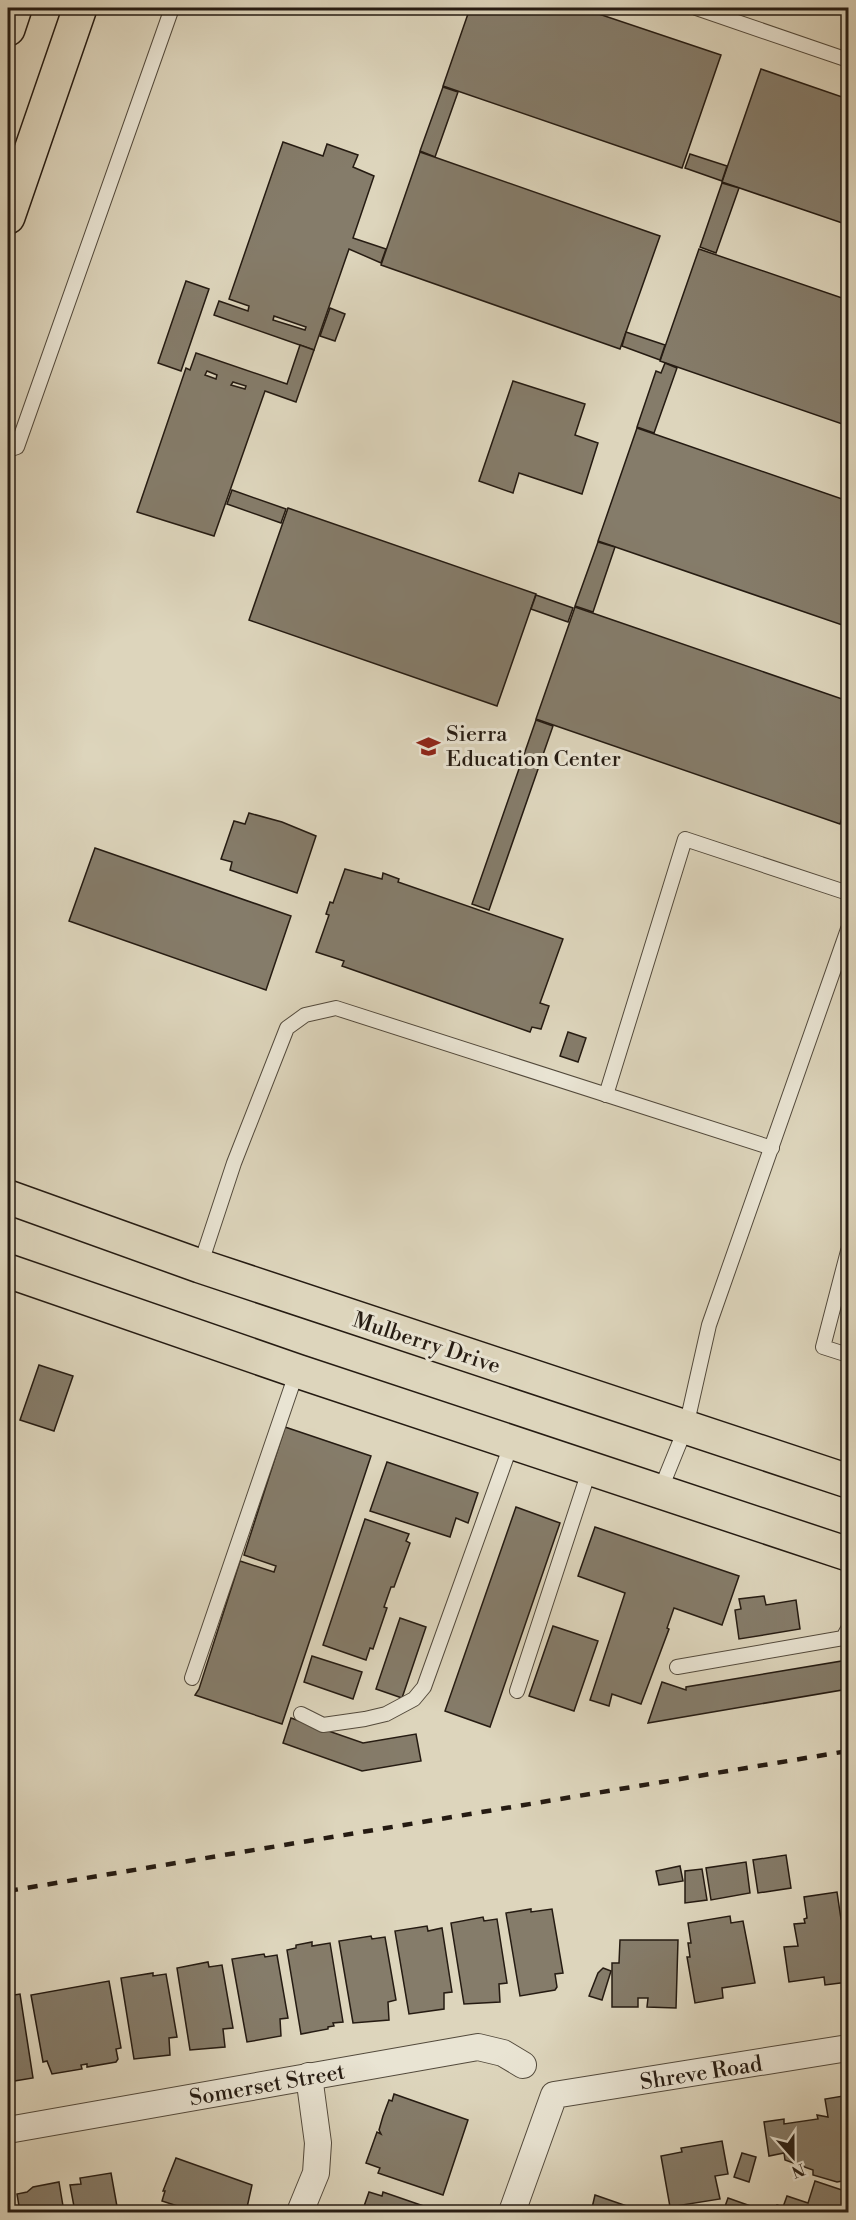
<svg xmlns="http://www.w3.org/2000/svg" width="856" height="2220" viewBox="0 0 856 2220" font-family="'Libre Bodoni',serif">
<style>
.building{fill:#857c6a;stroke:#251b12;stroke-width:1.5;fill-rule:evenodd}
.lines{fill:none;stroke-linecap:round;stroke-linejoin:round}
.service-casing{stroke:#534a3c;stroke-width:16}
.minor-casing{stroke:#534a3c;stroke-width:28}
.primary-casing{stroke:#251b12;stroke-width:36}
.service{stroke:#e9e4d3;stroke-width:14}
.minor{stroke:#e9e4d3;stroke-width:26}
.primary{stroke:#ddd5bc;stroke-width:33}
.rail{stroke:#251b12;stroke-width:4.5;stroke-dasharray:10 10;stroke-linecap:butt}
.labels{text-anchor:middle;stroke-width:6;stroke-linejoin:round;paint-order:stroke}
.poi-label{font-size:22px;fill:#251b12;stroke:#e9e4d3;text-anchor:start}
.street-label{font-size:22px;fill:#251b12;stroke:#e9e4d3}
</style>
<rect width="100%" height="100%" fill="#ddd5bc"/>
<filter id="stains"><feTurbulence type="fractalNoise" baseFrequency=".00333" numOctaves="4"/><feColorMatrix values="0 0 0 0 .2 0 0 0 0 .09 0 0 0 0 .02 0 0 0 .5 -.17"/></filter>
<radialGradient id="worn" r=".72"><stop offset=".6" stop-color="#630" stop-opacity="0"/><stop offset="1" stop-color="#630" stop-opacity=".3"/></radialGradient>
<!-- building -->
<g class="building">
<polygon points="470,8 581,8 721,55 682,168 443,86"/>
<polygon points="761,69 848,99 848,225 722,182"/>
<polygon points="443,87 458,92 435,157 420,151"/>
<path d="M283,142L323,156L327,144L358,155L353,167L374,176L353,238L386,249L381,263L349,249L314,350L214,315L219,301L248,311L249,306L229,299ZM274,316L306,327L305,330L273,320Z"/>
<polygon points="420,152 660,236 620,349 381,265"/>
<polygon points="690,154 727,166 722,181 685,168"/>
<polygon points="722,183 739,188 716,253 700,247"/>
<polygon points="699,249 848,300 848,426 660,361"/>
<polygon points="186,281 209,289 181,371 158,363"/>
<polygon points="330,308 345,314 335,341 320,336"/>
<polygon points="626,332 665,345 660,360 622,346"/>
<path d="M300,345L314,350L296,402L265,391L214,536L137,512L186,368L190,370L196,353L287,384ZM207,371L217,375L216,379L205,375ZM233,382L246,386L245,389L231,385Z"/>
<polygon points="665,363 677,368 654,433 637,427 656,371 661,373"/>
<polygon points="513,381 585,404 575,435 598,443 582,494 519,473 513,493 479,481"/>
<polygon points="637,428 848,501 848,627 598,541"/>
<polygon points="232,490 286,509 281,523 227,504"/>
<polygon points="288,508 536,594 497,706 249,620"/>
<polygon points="598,542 615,547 593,612 575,606"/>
<polygon points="536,595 573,608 568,622 531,609"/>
<polygon points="575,607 848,701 848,799 840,824 536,719"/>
<polygon points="536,720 553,726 489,910 472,904"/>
<polygon points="249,813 282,822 316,836 297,893 230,870 232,862 221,859 234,821 245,824"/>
<polygon points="95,848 291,916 266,990 69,921"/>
<polygon points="345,869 382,879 383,873 399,879 398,882 563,939 540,1003 549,1006 541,1029 532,1027 530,1032 342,966 344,961 316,952 329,915 326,914 330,902 333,903"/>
<polygon points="568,1032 586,1038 578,1062 560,1056"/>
<polygon points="39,1365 73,1376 54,1431 20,1420"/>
<polygon points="285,1427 371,1456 282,1724 195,1695 199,1689 240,1561 274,1572 276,1566 244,1555"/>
<polygon points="387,1462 478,1493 468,1523 456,1518 450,1537 370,1511"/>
<polygon points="516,1507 560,1523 490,1727 445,1711"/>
<polygon points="365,1519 409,1534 406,1541 410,1543 394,1587 391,1587 384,1607 387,1608 373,1649 370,1648 366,1660 323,1645"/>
<polygon points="595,1527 739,1576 722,1625 674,1608 667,1628 669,1629 641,1704 612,1694 609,1706 590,1700 625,1593 578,1576"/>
<polygon points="764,1596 766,1605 796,1600 800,1629 739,1639 735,1610 741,1609 739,1599"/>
<polygon points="400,1618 426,1627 402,1698 376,1689"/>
<polygon points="553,1626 598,1641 574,1711 529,1696"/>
<polygon points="312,1656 362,1672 353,1699 304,1682"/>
<polygon points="848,1660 848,1689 648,1723 662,1682 686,1690 686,1687"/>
<polygon points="291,1718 363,1743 416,1734 421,1761 362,1771 283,1743"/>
<polygon points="786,1855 791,1888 758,1893 753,1860"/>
<polygon points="746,1862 750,1893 711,1900 706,1868"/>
<polygon points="680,1866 683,1881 659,1885 656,1871"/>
<polygon points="702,1869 707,1900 685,1903 685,1871"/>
<polygon points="837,1892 841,1919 845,1919 848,1940 848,1982 825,1985 824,1977 789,1982 784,1947 798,1946 794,1924 805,1923 804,1919 807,1918 804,1897"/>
<polygon points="531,1909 531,1912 552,1909 563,1973 555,1974 557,1987 555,1990 520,1996 506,1913"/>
<polygon points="730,1916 731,1923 743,1921 755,1983 722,1988 723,1998 695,2003 687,1957 690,1957 688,1943 691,1943 688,1923"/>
<polygon points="483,1917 484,1921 497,1919 507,1983 499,1984 500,2002 464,2004 451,1923"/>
<polygon points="427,1926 428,1931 442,1928 452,1992 444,1993 444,2009 409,2014 395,1931"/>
<polygon points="371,1936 372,1939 385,1937 396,2000 388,2002 389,2020 353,2023 339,1941"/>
<polygon points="620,1940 678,1940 676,2008 647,2007 648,1998 638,1998 638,2007 612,2007 612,1963 619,1963"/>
<polygon points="312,1942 312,1946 330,1943 343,2022 333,2023 334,2026 328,2027 328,2029 301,2034 287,1950 296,1948 296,1945"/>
<polygon points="264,1954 265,1957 277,1955 288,2018 280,2019 281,2036 247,2042 232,1959"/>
<polygon points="208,1962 209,1967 222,1965 233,2028 223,2029 225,2047 190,2050 177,1968"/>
<polygon points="603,1968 611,1971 602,2000 589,1996 598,1973"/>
<polygon points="153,1973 153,1976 166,1974 177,2037 169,2038 170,2055 134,2059 121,1978"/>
<polygon points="109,1981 121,2048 116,2049 118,2059 116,2062 87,2067 87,2064 81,2065 82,2069 52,2074 47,2061 43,2062 31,1995"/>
<polygon points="20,1994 33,2078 8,2082 8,1996"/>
<polygon points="394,2094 468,2120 443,2195 378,2173 380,2168 366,2163 377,2132 381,2134 379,2130 383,2116 389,2100 392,2101"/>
<polygon points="843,2096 848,2118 848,2180 837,2182 813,2175 813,2170 785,2160 784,2153 769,2156 764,2122 784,2119 784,2124 818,2119 817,2115 828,2117 825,2099"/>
<polygon points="722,2141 728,2174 715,2176 720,2199 670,2207 661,2156 682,2152 681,2148"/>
<polygon points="742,2153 756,2157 749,2182 734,2177"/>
<polygon points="176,2158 252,2185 246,2212 196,2212 162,2201 165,2191 163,2191"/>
<polygon points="111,2173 118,2212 75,2212 70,2185 81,2184 80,2178"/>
<polygon points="815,2181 848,2192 847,2212 774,2212 777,2205 783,2207 787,2196 808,2203"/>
<polygon points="59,2182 64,2212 20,2212 17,2194 27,2192 33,2187"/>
<polygon points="369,2192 382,2196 383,2192 441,2212 362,2212"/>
<polygon points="595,2195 644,2212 591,2212"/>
<polygon points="728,2198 759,2209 758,2212 723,2212"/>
</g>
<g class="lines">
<defs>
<g id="service">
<polyline points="696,8 848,60"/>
<polyline points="8,450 17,447 172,8"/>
<polyline points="606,1095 685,839 848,893"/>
<polyline points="848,1251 823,1347 848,1355"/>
<polyline points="200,1266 234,1163 287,1028 305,1015 336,1008 772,1148"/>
<polyline points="660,1491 686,1427 709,1325 848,929"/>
<polyline points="677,1667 843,1638 848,1629"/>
<polyline points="192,1678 297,1371"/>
<polyline points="517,1691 590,1468"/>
<polyline points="301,1714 323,1725 365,1719 386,1714 414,1699 424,1687 512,1442"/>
</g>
<g id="minor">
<polyline points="8,2130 478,2047 503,2053 523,2065"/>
<polyline points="300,2212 316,2173 318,2143 309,2076"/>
<polyline points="512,2212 554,2095 848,2048"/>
</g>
<g id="primary">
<polyline points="8,29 15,8"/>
<polyline points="8,217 80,8"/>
<polyline points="8,1197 200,1266 848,1481"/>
<polyline points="8,1271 297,1371 848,1554"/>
</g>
</defs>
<!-- service casing -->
<use href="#service" class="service-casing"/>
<!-- minor casing -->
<use href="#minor" class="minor-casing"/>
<!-- primary casing -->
<use href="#primary" class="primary-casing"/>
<!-- service -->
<use href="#service" class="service"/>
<!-- minor -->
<use href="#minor" class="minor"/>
<!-- primary -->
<use href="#primary" class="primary"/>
<!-- rail -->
<polyline class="rail" points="8,1891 848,1751"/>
</g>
<!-- icons -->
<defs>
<symbol id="school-bare" viewBox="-9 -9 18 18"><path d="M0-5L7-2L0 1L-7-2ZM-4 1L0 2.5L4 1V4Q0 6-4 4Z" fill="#8f2418" stroke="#e9e4d3" stroke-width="2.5" paint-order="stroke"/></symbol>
</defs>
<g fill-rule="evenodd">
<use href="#school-bare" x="412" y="730" width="33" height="33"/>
</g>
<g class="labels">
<!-- poi labels -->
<g class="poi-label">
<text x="446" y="741">Sierra<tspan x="446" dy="25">Education Center</tspan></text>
</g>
<!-- street labels -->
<g class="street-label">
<text transform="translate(427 1342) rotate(18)" y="8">Mulberry Drive</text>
<text transform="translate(701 2072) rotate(-9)" y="8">Shreve Road</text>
<text transform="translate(267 2084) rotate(-10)" y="8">Somerset Street</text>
</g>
</g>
<!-- margin -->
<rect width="856" height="2220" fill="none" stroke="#ddd5bc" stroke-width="30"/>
<rect x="9" y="9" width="838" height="2202" fill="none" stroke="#251b12" stroke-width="3"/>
<rect x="15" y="15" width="826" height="2190" fill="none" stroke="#251b12" stroke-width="1.5"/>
<!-- north arrow -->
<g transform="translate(793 2157) rotate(159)" stroke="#e9e4d3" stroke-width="4.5" paint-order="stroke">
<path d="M0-4.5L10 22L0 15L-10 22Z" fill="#251b12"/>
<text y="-9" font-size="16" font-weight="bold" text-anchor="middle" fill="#251b12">N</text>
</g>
<rect width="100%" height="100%" filter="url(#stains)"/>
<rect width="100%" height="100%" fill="url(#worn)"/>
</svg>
